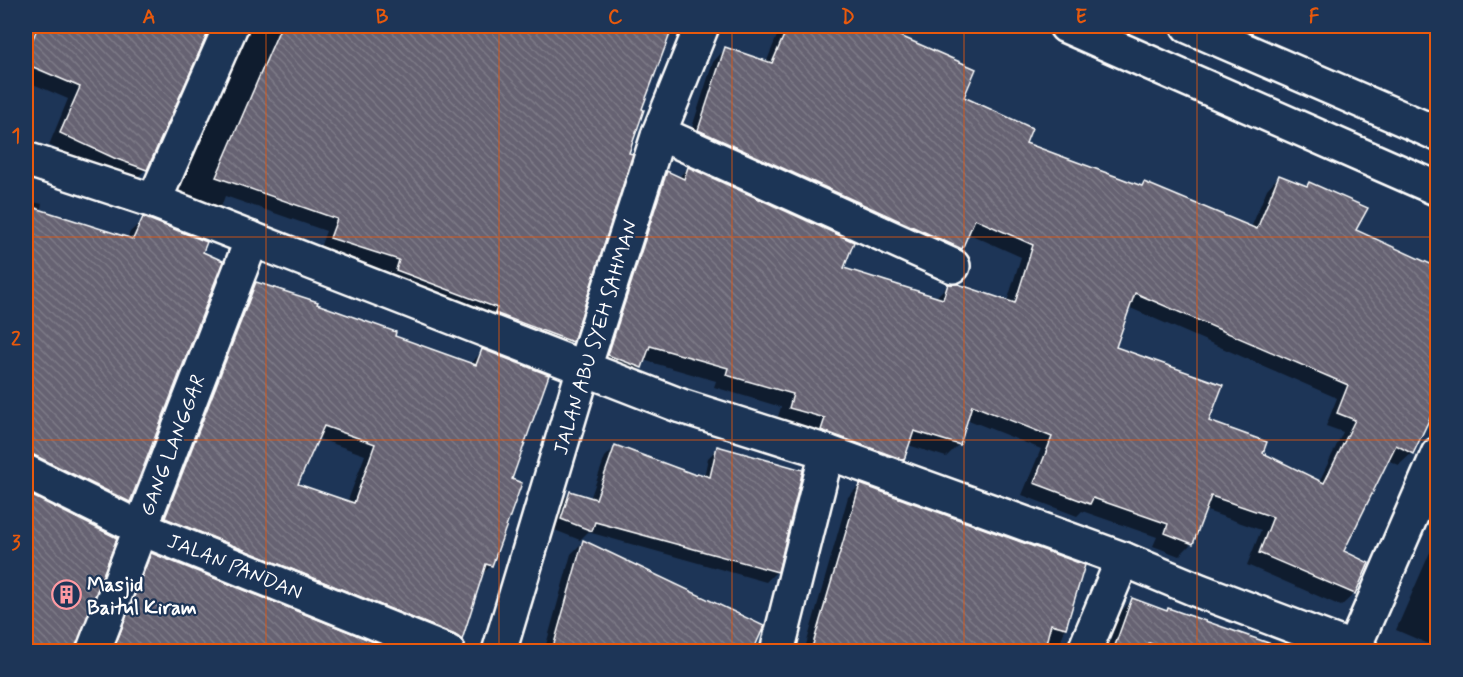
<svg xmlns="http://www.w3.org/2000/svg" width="1463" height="677" viewBox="0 0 1463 677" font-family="Mynerve,sans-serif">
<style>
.shadow{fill:#0007;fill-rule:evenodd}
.building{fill:url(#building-back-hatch);stroke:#fff;stroke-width:1.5;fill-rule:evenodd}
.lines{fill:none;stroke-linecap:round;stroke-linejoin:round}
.street-casing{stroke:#fff;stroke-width:38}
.secondary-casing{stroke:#fff;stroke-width:38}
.street{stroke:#1d3557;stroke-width:33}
.secondary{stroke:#1d3557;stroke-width:33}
.grid{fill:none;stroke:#e8590c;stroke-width:1.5;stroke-opacity:0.55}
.labels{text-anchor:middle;stroke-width:4.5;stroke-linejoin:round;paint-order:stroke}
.street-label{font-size:20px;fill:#fff;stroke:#1d3557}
.poi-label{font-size:20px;font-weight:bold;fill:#fff;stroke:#1d3557;text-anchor:start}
.neatline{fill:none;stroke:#e8590c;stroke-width:2}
.grid-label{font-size:20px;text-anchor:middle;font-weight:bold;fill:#e8590c}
</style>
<defs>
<pattern id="building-back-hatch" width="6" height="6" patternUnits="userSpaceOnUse" patternTransform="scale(1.5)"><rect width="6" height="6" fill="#666272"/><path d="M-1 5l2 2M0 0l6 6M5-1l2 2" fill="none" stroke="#7d7a87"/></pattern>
</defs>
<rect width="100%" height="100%" fill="#1d3557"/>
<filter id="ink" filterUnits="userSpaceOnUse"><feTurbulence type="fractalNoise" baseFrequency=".0167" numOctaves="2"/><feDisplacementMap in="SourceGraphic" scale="12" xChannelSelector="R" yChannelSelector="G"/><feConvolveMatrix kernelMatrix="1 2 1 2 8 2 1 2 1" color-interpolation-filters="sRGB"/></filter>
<g filter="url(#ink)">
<!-- shadow -->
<g class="shadow">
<polygon points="32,26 209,26 146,169 134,181 101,170 49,145 68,99 26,81 26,41"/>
<polygon points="231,26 671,26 640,110 571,341 559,354 385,282 388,273 319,250 326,231 225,196 221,207 209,219 168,203"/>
<path d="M781,26H901L896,36L962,98L1024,144L1140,187L1144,183L1251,228L1267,189L1279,176L1306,187L1310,183L1354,231L1438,269V386L1412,453L1399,465L1387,460L1342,552L1367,564L1354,594L1341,606L1247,565L1261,530L1204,510L1192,543L1179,556L1153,546L1157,537L1082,511L1077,516L1022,495L1041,449L966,419L958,445L946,457L908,445L903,459L891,472L809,443L813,430L777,420L781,407L714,387L716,381L643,360L641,367L628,379L596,368L655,185L667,173L678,178L688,168L842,268L935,298L948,285L1007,302L1021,257L967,233L961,248L948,261L687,143L713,62L725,49L766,63ZM1128,307L1337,398L1326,426L1343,432L1319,482L1261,453L1207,422L1114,348Z"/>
<polygon points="1423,26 1438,26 1438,32"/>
<polygon points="26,200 42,204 40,211 127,239 130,232 144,219 129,502 116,515 26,458 28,453 26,453"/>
<path d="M256,283L393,337L470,365L482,351L510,480L491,565L482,575L461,639L450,650L155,529L245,295ZM317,438L365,455L347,503L296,485Z"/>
<polygon points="615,447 696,476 704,477 708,458 718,448 801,471 776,572 766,582 588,532 580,540 552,529 561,502 571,492 590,499 605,457"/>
<polygon points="860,485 1083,566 1058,652 804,652 848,497"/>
<polygon points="26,494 115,538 74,645 73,652 26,652"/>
<polygon points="1438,534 1438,648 1396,630"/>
<polygon points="583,542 762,627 751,652 544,652 571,554"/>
<polygon points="152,555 393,652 105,652 136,570"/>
<polygon points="1132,600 1245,649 1255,652 1106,652 1120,612"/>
</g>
<!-- building -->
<g class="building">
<polygon points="38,26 211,26 147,170 114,158 60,133 80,87 26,64 26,56"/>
<polygon points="281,26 673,26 642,109 644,110 629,153 633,154 573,342 495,313 497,308 396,270 399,260 330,238 337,219 216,177"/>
<path d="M788,26H902L898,35L976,69L964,97L1032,128L1026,143L1142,186L1144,182L1257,229L1279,175L1307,186L1309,182L1368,208L1356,230L1437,267V403L1413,454L1396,445L1344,551L1369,563L1355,594L1259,553L1273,517L1211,496L1193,544L1165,533L1168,524L1093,498L1090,504L1034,483L1052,437L972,405L960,445L914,431L904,460L821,430L825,418L789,408L793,394L726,375L728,368L650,346L642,368L608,355L667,171L684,179L688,167L854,242L844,268L943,299L948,284H958L1015,303L1033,245L975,219L962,249L698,130L725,47L772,63ZM1135,293L1348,385L1337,413L1355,420L1324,483L1263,453L1267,442L1209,421L1223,385L1116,347Z"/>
<polygon points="26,205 133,239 143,217 207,242 203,252 223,261 130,502 34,455 26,453"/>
<path d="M256,282L318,302L317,304L396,332L395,336L476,365L482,349L549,375L512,479L522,483L492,566L486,564L462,640L455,635L165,518ZM324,426L375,444L354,503L298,484Z"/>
<polygon points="615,445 696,475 697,473 710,477 717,446 803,470 778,572 595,522 592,531 561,519 570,491 596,499"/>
<polygon points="860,484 1085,565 1066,628 1051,624 1044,651 811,651"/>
<polygon points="26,493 117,538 75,651 26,651"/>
<polygon points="583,540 764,626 753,651 552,651"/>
<polygon points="151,553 397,651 113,651"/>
<polygon points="1132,598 1167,611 1168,608 1280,647 1279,651 1173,651 1149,643 1146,651 1113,651"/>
</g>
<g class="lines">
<defs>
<g id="street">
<polyline points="659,133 953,266"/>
<polyline points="26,159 154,201 681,406 827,452 1123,559 1200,591 1362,652"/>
<polyline points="154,201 231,26"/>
<polyline points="26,472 140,528 448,652"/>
<polyline points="93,652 252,239"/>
<polyline points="499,652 584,368 659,133 702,26"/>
<polyline points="777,652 827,452"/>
<polyline points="1084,652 1123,559"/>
<polyline points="1352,652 1438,454"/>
</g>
<g id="secondary">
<polyline points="1066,26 1438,189"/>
<polyline points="1188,26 1438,134"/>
</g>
</defs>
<!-- street casing -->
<use href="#street" class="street-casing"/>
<!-- secondary casing -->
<use href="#secondary" class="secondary-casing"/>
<!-- street -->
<use href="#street" class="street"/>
<!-- secondary -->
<use href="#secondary" class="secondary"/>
</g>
</g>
<!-- grid -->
<path class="grid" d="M266,26V652M499,26V652M732,26V652M964,26V652M1197,26V652M26,237H1438M26,440H1438"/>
<!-- icons -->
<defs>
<symbol id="building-ring" viewBox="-11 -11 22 22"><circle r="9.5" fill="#1d3557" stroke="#ff9aa2" stroke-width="1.5"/><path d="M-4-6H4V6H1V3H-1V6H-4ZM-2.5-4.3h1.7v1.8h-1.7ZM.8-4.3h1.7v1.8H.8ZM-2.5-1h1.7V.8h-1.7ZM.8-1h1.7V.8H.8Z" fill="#ff9aa2"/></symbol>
</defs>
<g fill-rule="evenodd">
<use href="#building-ring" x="50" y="578" width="33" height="33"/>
</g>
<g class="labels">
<!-- street labels -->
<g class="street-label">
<text transform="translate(595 337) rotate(-73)" y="7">JALAN ABU SYEH SAHMAN</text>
<text transform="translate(172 445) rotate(-69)" y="7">GANG LANGGAR</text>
<text transform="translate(235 566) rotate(22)" y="7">JALAN PANDAN</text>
</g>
<!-- poi labels -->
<g class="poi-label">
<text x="87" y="591">Masjid<tspan x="87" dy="23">Baitul Kiram</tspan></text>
</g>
</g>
<!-- margin -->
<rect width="1463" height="677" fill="none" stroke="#1d3557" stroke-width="66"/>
<rect x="33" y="33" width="1397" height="611" class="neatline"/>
<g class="grid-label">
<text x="149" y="23">A</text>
<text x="382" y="23">B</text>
<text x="615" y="23">C</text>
<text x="848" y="23">D</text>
<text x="1081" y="23">E</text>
<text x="1314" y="23">F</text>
<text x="16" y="142">1</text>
<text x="16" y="345">2</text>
<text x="16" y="549">3</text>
</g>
</svg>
